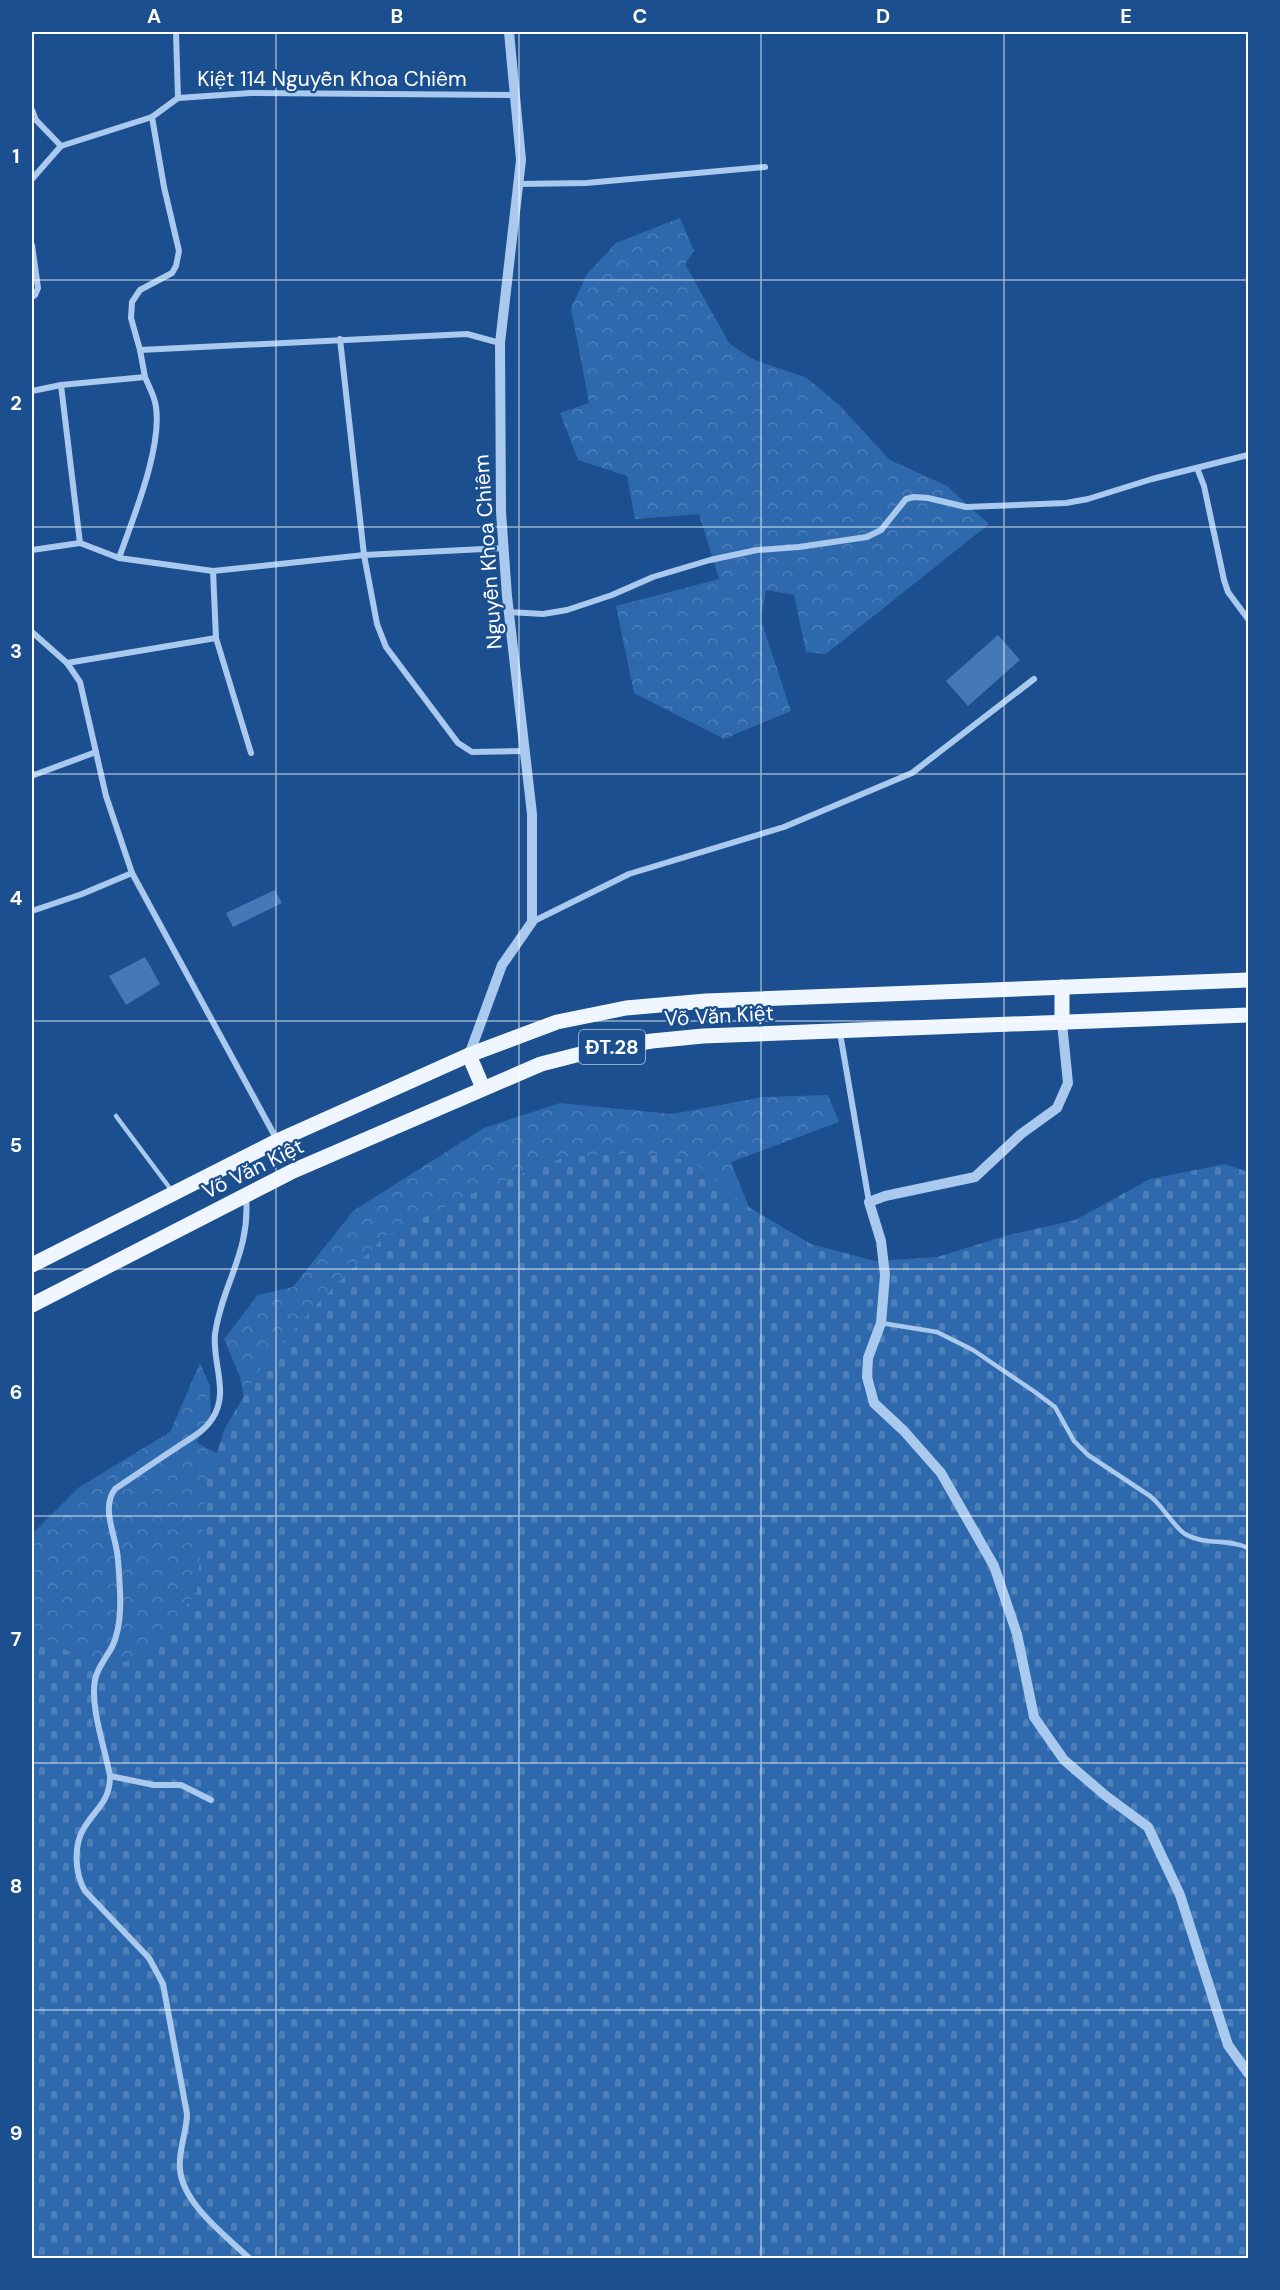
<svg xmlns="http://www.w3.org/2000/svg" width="1280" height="2290" viewBox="0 0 1280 2290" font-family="'DM Sans',sans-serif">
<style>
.forest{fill:url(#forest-crowns)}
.cemetery{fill:url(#cemetery-stones)}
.building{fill:#4478b7}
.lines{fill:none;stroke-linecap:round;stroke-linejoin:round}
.service{stroke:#a9c9ee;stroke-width:4.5}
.minor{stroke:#a9c9ee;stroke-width:6}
.tertiary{stroke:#a9c9ee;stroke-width:10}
.primary{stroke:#f0f6ff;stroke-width:15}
.grid{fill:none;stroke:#fff;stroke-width:1.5;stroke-opacity:0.55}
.labels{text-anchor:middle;stroke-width:4.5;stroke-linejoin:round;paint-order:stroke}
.shield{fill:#1b4f8f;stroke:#bbcadd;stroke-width:1.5}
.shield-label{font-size:20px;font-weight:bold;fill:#fff}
.street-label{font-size:21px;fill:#fff;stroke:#1b4f8f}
.neatline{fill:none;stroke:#fff;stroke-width:2}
.grid-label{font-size:20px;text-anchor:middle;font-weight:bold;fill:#fff}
</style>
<defs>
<pattern id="forest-crowns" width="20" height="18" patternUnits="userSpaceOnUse" patternTransform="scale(1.5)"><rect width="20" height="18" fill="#2e69ad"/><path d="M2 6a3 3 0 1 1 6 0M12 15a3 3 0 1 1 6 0" fill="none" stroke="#4d80b9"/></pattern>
<pattern id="cemetery-stones" width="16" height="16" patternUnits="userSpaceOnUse" patternTransform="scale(1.5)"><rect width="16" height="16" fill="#2e69ad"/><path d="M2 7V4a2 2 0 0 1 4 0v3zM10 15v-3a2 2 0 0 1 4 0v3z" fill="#4d80b9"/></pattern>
</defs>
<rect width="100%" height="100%" fill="#1b4f8f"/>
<!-- forest -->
<g class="forest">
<polygon points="680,218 694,251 685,264 729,343 752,359 807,378 839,405 890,460 947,486 989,524 826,654 806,652 794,595 766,590 761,620 791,711 724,739 634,693 616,606 719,579 699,514 635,519 627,476 578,460 560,413 589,403 571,308 587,274 616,243"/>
<polygon points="828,1095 839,1122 731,1162 754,1220 32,1892 32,1534 78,1488 170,1432 200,1363 210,1386 211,1423 196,1442 227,1459 251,1434 240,1377 224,1339 258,1295 293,1287 353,1211 484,1128 560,1103 672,1114 763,1097"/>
</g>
<!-- cemetery -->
<polygon class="cemetery" points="638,1153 692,1161 745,1205 811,1244 875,1261 937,1257 1005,1236 1075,1220 1150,1179 1225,1164 1248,1172 1248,2258 32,2258 32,1630 93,1666 143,1659 175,1621 197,1591 206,1485 225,1428 264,1363 322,1299 386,1236 478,1191 565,1157"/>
<!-- building -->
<g class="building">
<polygon points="998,635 1020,660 968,706 946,681"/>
<polygon points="275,890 282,903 233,927 226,913"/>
<polygon points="145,957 160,984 126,1005 109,976"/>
</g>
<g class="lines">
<!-- service -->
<g class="service">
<polyline points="116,1116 172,1191"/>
<path d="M881,1323L937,1332L973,1350L1035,1392L1055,1407L1074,1441L1088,1455L1150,1496C1164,1507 1171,1524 1185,1534C1205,1546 1228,1538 1248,1548"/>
</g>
<!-- minor -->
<g class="minor">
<polyline points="176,32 178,98"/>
<polyline points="32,110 36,120 61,146"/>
<polyline points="32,179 61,146 152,117 178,98 251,93 515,95"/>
<polyline points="518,184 586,183 765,167"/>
<polyline points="32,245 38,288 35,295 32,297"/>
<polyline points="340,339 364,555 377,624 386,647 458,743 472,752 525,751"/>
<polyline points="140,350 467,334 500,343"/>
<polyline points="61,385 80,543"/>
<polyline points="32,391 61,385 145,377 140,350 131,318 132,302 140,290 172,273 176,266 179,251 164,187 152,117"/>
<polyline points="1197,468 1204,486 1224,580 1228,592 1248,619"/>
<polyline points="32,550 80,543 119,558 213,571 364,555 504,548"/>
<path d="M119,558C133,518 162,449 156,407C155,397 149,387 145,377"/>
<polyline points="509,612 543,614 567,610 612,595 653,577 710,560 757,550 799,547 867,537 881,530 906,499 914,497 928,498 966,507 1066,503 1088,499 1152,479 1248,455"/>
<polyline points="32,632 67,663 80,682 106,796 132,873 277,1140"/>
<polyline points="216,638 251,753"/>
<polyline points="67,663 216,638 213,571"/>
<polyline points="32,773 34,775 96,752"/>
<polyline points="32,911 82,894 132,873"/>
<polyline points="532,922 629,874 784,827 912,773 1034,679"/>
<polyline points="840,1033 869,1202"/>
<path d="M246,1196C251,1252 222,1284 215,1334C212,1363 230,1393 212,1419C204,1432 189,1439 176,1448C156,1461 136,1475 115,1489C100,1509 117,1537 118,1560C120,1588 124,1622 112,1647C106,1658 97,1668 95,1680C90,1708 105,1748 110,1776C110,1802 96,1808 84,1828C73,1846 75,1874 85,1891L149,1958L163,1984L187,2114C187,2132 178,2150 180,2169C182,2203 226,2236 249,2258"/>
<polyline points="110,1776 154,1785 181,1785 211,1800"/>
</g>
<!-- tertiary -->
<g class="tertiary">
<polyline points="1062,1023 1068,1083 1057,1108 1021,1134 975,1177 885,1196 869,1202 881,1241 885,1275 881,1323 868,1358 867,1377 874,1403 904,1431 941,1473 994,1566 1017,1634 1034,1717 1064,1760 1106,1796 1148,1827 1180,1895 1228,2045 1248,2073"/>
<polyline points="469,1055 502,965 532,922 532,814 507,596 501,512 500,343 521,160 509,32"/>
</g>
<!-- primary -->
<g class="primary">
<polyline points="1062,987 1062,1023"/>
<polyline points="469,1055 483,1088"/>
<polyline points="32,1265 277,1141 469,1055 557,1022 626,1008 706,1001 1248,980"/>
<polyline points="32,1305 293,1171 541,1064 596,1050 652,1041 703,1036 1248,1015"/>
</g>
</g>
<!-- grid -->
<path class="grid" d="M276,32V2258M519,32V2258M761,32V2258M1004,32V2258M32,280H1248M32,527H1248M32,774H1248M32,1021H1248M32,1269H1248M32,1516H1248M32,1763H1248M32,2010H1248"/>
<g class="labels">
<!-- shield labels -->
<rect class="shield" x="579" y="1030" width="66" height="34" rx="4.5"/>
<g class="shield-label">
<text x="612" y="1054">ĐT.28</text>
</g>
<!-- street labels -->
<g class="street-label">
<text x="332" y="86">Kiệt 114 Nguyễn Khoa Chiêm</text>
<text transform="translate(488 552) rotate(-94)" y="7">Nguyễn Khoa Chiêm</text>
<text transform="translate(719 1016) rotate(-3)" y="7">Võ Văn Kiệt</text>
<text transform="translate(253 1169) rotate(-26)" y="7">Võ Văn Kiệt</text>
</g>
</g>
<!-- border -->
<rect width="1280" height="2290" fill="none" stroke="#1b4f8f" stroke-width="66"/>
<rect x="33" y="33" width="1214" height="2224" class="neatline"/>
<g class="grid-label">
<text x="154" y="23">A</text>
<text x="397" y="23">B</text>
<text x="640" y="23">C</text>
<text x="883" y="23">D</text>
<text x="1126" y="23">E</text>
<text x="16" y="163">1</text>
<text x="16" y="410">2</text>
<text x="16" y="658">3</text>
<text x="16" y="905">4</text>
<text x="16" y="1152">5</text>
<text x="16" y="1399">6</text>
<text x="16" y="1646">7</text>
<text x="16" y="1893">8</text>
<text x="16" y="2140">9</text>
</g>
</svg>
